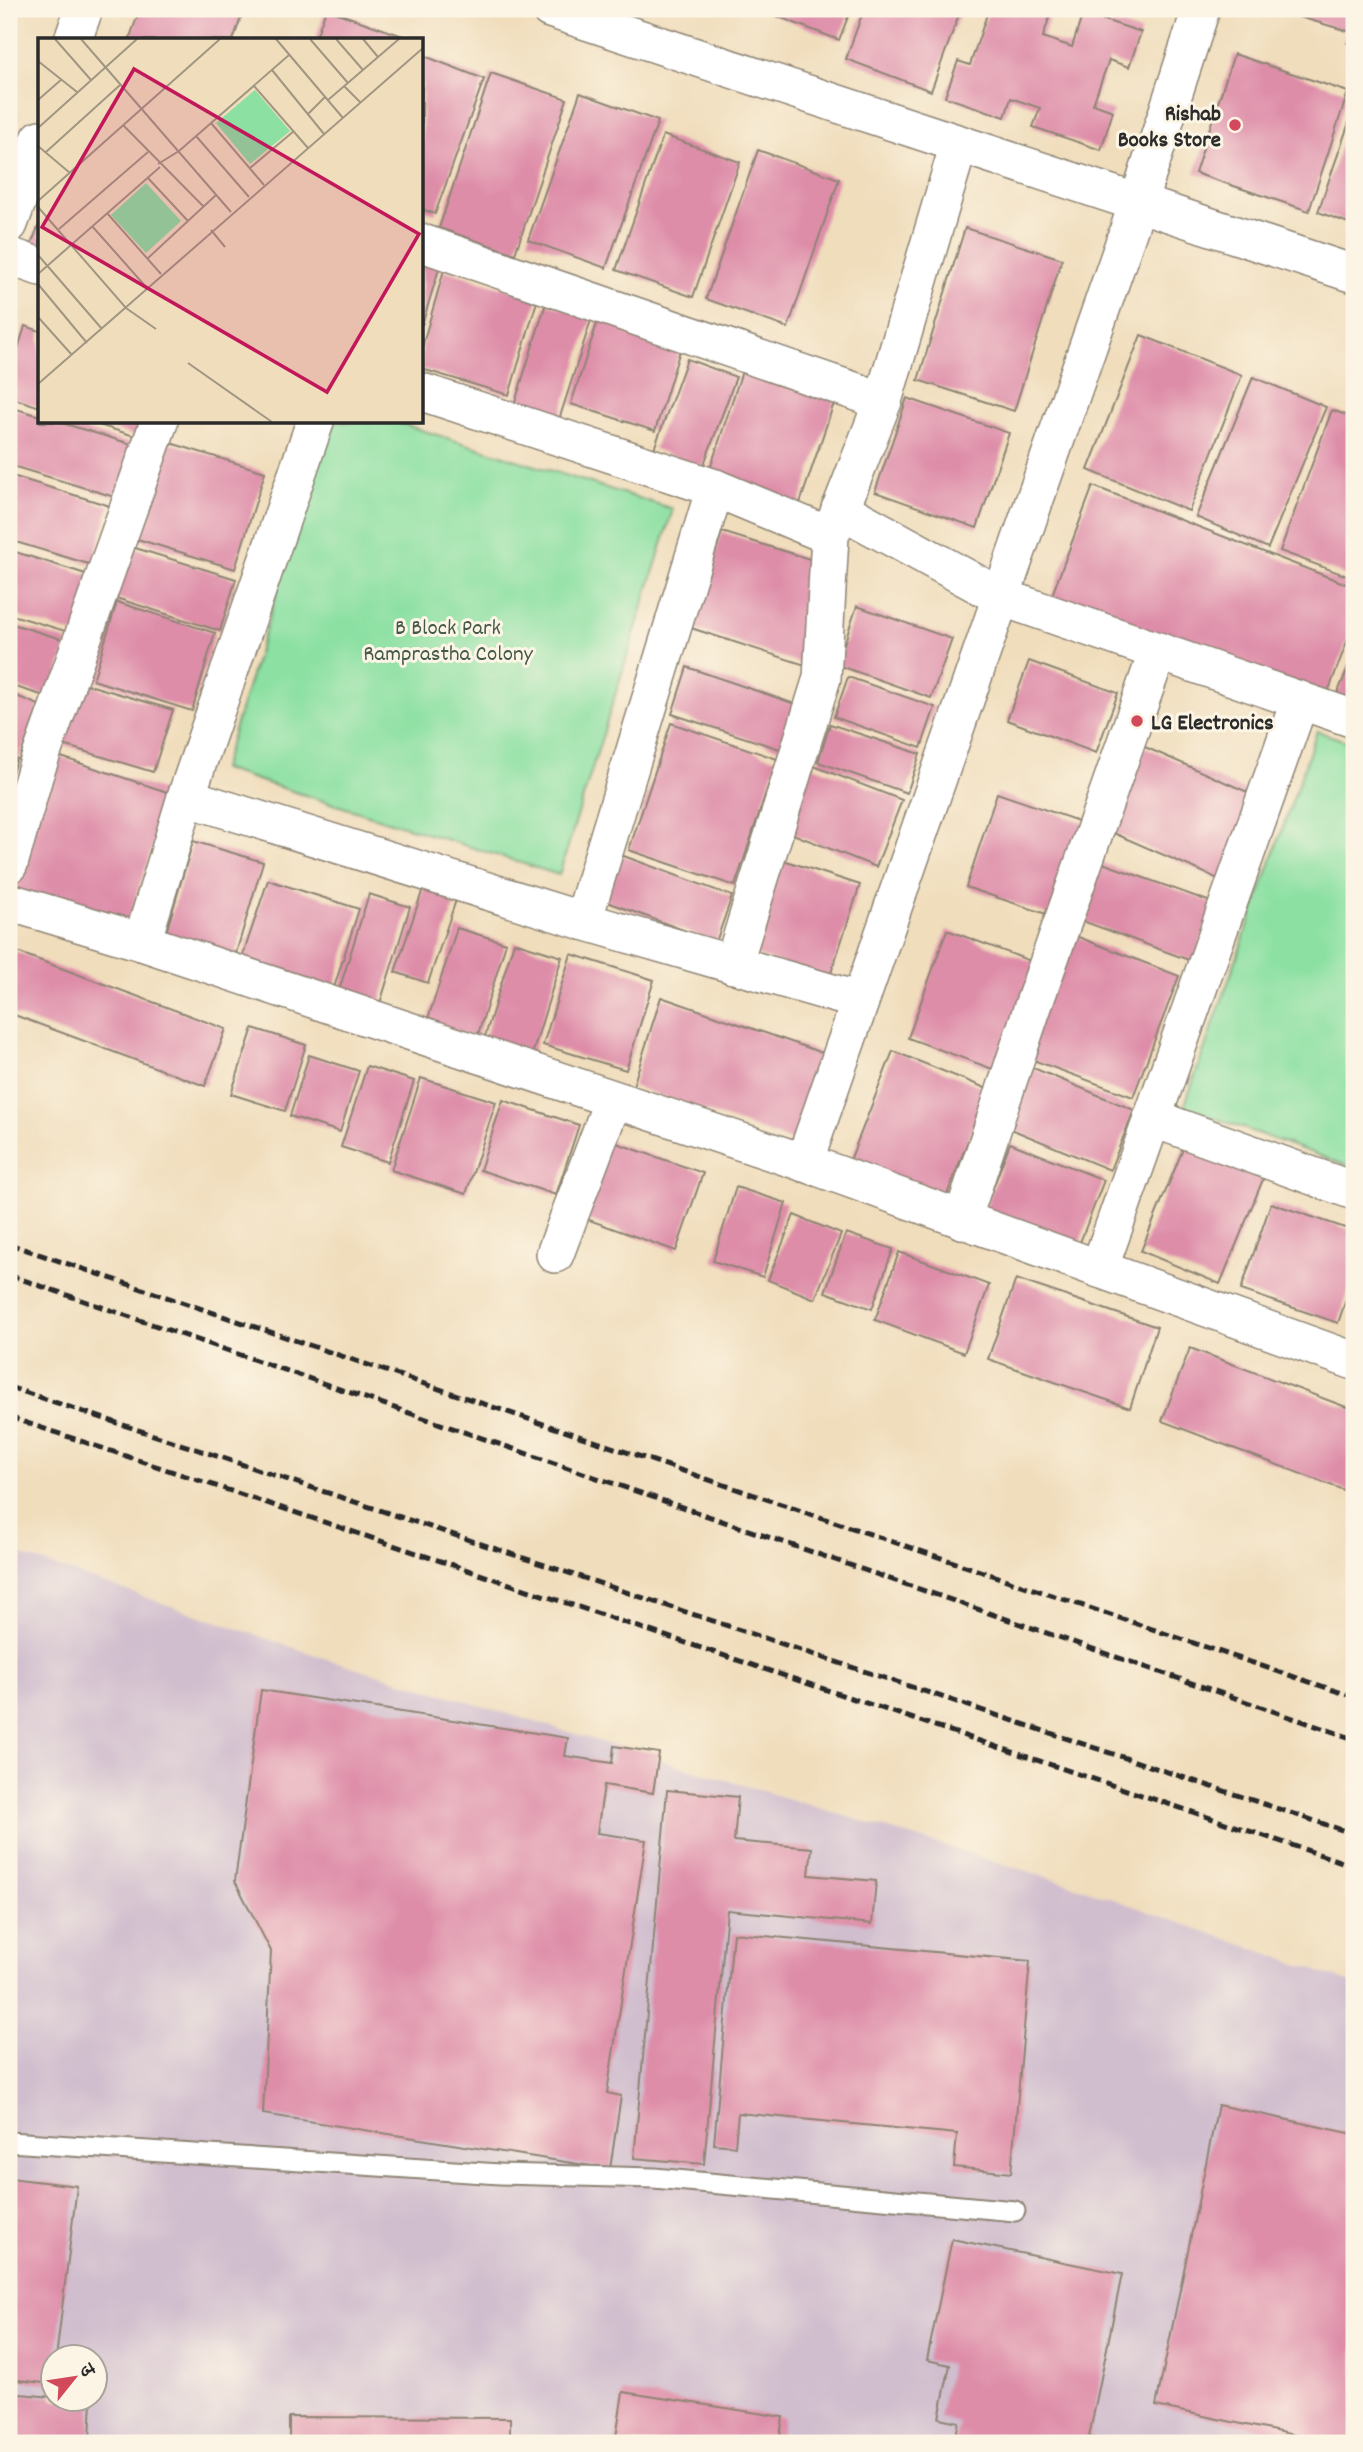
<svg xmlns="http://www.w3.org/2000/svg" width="1363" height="2452" viewBox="0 0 1363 2452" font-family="Dekko,'Playpen Sans Deva',sans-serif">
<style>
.industrial{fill:#d0bdce;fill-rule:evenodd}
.green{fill:#8be0a2;stroke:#5b8666;stroke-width:2}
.building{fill:#de8da9}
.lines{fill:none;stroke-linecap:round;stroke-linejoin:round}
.service-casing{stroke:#8e8474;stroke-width:23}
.minor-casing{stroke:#8e8474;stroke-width:40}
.service{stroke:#fff;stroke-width:19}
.minor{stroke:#fff;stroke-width:37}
.rail{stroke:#2b2b2b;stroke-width:5;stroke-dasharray:10 5;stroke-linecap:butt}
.poi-dot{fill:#d1495b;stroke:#fcf5e5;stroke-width:2.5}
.labels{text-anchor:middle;stroke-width:6;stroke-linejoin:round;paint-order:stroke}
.poi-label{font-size:23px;font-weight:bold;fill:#2b2b2b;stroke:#fcf5e5;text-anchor:end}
.park-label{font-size:23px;fill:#435849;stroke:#fcf5e5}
.inset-road{fill:none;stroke:#a19682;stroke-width:2}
.view{fill:#c2185b;fill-opacity:0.15;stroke:#c2185b;stroke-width:3.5}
.inset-edge{fill:none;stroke:#2b2b2b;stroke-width:3.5}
</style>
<rect width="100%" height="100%" fill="#fcf5e5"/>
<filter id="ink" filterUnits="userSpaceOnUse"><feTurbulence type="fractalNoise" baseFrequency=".0143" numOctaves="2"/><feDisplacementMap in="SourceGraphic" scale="14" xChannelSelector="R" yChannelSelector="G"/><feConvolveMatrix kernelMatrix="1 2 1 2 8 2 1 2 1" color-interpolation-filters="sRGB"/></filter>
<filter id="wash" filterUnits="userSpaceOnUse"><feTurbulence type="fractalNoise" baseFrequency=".00686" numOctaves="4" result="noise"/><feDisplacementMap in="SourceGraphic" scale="28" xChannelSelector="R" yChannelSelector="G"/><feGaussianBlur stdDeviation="1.57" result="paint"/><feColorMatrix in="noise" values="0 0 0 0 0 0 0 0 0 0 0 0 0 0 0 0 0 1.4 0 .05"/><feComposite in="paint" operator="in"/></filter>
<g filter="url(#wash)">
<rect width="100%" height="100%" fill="#f0ddbc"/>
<!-- industrial -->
<path class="industrial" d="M9,1551L324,1658L1076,1886L1354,1984V2443H9ZM52,2358H94V2400H52Z"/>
<!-- green -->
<g class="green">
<polygon points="330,422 396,422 673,509 559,875 222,769"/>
<polygon points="1317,731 1354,744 1354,1168 1184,1107"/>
</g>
<g id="blocks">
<!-- building -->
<g class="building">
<polygon points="140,9 244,9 233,40 129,40"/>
<polygon points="326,9 414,40 315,40"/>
<polygon points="758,9 851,9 839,40"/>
<polygon points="864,9 961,9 931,91 846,59"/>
<polygon points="975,9 1052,9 1043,37 1072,47 1083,13 1141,32 1129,67 1109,60 1093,104 1113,111 1101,150 1033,127 1040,108 1011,98 1005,117 945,97 958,61 970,65 987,14"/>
<polygon points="1272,9 1354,9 1354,45 1347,43 1351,32"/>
<polygon points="1234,54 1348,92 1309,211 1195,173"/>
<polygon points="422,55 484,79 435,214 422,209"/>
<polygon points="491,73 567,99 515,254 439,228"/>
<polygon points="580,93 658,121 606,268 528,240"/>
<polygon points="1354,108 1354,225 1318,212"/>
<polygon points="663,135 740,162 693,297 616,270"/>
<polygon points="758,150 839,179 788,328 706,299"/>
<polygon points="40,222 40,254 29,250"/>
<polygon points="965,228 1062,259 1014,411 918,380"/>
<polygon points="422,256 441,262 422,325"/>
<polygon points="444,270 538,298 509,395 422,369 422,347"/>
<polygon points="546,303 592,317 557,426 512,412"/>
<polygon points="599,317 682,344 655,431 571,404"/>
<polygon points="25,326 40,331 40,407 9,397 9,378"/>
<polygon points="1141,335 1242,375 1189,511 1088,470"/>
<polygon points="687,359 736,377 703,467 654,449"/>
<polygon points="744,365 836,397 799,506 708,475"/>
<polygon points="1253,377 1326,407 1268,548 1196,517"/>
<polygon points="907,398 1009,433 977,528 875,492"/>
<polygon points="13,408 40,416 40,422 59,422 134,445 118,498 9,465 9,422"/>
<polygon points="1332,410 1354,418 1354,572 1352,578 1280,551"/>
<polygon points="89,422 146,422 141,438"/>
<polygon points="164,441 265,472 235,569 134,538"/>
<polygon points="9,475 110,506 92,565 9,540"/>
<polygon points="1093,486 1354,587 1354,623 1322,708 1049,603"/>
<polygon points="722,532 816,561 805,665 691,628"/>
<polygon points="132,547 236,579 220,631 116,598"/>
<polygon points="9,550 92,576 75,634 9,614"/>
<polygon points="117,602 215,633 192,711 93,680"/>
<polygon points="857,606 952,639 931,698 837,665"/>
<polygon points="9,623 68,641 51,698 9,685"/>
<polygon points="1354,653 1354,704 1336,697"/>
<polygon points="1029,661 1118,693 1096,753 1007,720"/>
<polygon points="687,667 798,705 783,750 672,714"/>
<polygon points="848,677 935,707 921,748 834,717"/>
<polygon points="79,682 173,710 153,772 60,744"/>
<polygon points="9,693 39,705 19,760 9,756"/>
<polygon points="671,723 777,759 735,886 629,850"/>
<polygon points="830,724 920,754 907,793 818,762"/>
<polygon points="1138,744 1259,797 1223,881 1102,828"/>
<polygon points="55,755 170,793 126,928 11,891"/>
<polygon points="9,759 16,761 9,781"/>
<polygon points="806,763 902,800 876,867 780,829"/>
<polygon points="997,793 1090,825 1058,918 966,887"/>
<polygon points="193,841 263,862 234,960 164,940"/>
<polygon points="621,855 732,896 716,942 604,901"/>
<polygon points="771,856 860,885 829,979 741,950"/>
<polygon points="1097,861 1214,903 1194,962 1077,919"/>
<polygon points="268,880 359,909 331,997 239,967"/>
<polygon points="425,883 458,894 428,983 395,972"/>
<polygon points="369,894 410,907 377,1013 336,1000"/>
<polygon points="457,928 506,943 477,1038 427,1022"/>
<polygon points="947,930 1036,963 998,1071 908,1038"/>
<polygon points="1068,933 1179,976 1133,1097 1022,1056"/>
<polygon points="514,942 562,957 531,1058 483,1043"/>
<polygon points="9,949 226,1029 205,1086 9,1013"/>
<polygon points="571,954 654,980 626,1070 543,1045"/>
<polygon points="661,997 823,1053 794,1142 633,1086"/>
<polygon points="253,1028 306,1045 285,1111 231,1094"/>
<polygon points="893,1051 988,1089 945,1200 849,1163"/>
<polygon points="309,1055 359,1071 340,1132 290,1116"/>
<polygon points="367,1066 414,1081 388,1162 341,1147"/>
<polygon points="1031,1067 1134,1110 1110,1170 1006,1127"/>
<polygon points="421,1078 496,1102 466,1194 391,1170"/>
<polygon points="503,1100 579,1125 556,1195 480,1170"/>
<polygon points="602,1138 703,1173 676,1251 575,1215"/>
<polygon points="1010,1143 1104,1180 1079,1245 985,1209"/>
<polygon points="1185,1144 1264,1177 1220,1284 1141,1251"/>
<polygon points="736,1187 786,1203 763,1277 713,1261"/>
<polygon points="1271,1203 1354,1231 1354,1276 1338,1323 1241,1290"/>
<polygon points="794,1215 841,1234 815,1299 768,1280"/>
<polygon points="846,1233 893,1249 872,1309 825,1292"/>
<polygon points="899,1252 989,1285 964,1353 875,1320"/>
<polygon points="1016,1279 1157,1327 1130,1408 988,1359"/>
<polygon points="1190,1348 1354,1410 1354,1494 1162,1421"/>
<polygon points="261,1690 568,1738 565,1756 612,1763 614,1746 659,1753 653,1793 604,1785 597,1833 646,1840 607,2093 621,2096 610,2169 263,2114 271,1951 235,1881"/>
<polygon points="667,1790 738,1797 734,1841 812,1848 809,1875 876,1881 872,1924 727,1910 704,2164 634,2158"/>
<polygon points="733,1933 1030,1961 1011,2173 954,2167 957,2134 738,2113 735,2146 714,2144"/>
<polygon points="1218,2105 1354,2134 1354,2443 1332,2443 1156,2406"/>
<polygon points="9,2178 77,2186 56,2358 52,2358 52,2384 9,2379"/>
<polygon points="952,2239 1122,2274 1089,2437 1114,2443 954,2443 959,2422 939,2418 950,2365 927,2360"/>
<polygon points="623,2392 783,2417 779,2443 615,2443"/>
<polygon points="9,2393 52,2397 52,2400 92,2400 90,2439 123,2441 123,2443 9,2443"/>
<polygon points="289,2417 510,2418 510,2443 289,2443"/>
</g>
</g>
</g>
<g filter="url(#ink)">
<use href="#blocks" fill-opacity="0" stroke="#8e8474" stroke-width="2"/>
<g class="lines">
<defs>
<polyline id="service" points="9,2142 500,2174 654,2178 1015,2211"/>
<g id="minor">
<polyline points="550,9 1354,274"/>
<polyline points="73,40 84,9"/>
<polyline points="9,224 40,139"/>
<polyline points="422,243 883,401"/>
<polyline points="9,256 40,267"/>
<polyline points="422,392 715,488 830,536"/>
<polyline points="840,509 1001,597 1354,719"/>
<polyline points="186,797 583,921 860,1001"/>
<polyline points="9,864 35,773 159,422"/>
<polyline points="9,902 142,942 820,1168 1354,1361"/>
<polyline points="583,921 715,488"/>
<polyline points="142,942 186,797 315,422"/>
<polyline points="733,965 822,678 830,536 883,401 959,144"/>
<polyline points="1152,1118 1354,1191"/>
<polyline points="804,1163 1138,203 1201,9"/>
<polyline points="962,1220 1031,1012 1158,651"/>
<polyline points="555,1254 613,1100"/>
<polyline points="1099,1269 1300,700"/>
</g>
</defs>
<!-- service casing -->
<use href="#service" class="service-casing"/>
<!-- minor casing -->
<use href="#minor" class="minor-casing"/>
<!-- service -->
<use href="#service" class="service"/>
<!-- minor -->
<use href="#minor" class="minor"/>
<!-- rail -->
<g class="rail">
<polyline points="9,1244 1354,1697"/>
<polyline points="9,1275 1354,1739"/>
<polyline points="9,1387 1354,1834"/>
<polyline points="9,1417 1354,1866"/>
</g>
</g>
</g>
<!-- markers -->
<g class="poi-dot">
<circle cx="1235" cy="125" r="7"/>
<circle cx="1137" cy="721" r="7"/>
</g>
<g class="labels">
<!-- poi labels -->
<g class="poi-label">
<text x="1221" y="120">Rishab<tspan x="1221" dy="26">Books Store</tspan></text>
<text x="1151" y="729" text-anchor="start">LG Electronics</text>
</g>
<!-- park labels -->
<g class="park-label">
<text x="448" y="634">B Block Park<tspan x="448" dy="26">Ramprastha Colony</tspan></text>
</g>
</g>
<!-- overview -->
<g transform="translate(38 38)">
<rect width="385" height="385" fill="#f0ddbc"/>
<path d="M217,52L252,93L212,126L178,85ZM108,145L143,183L108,215L73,177Z" fill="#8be0a2"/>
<path class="inset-road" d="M17,1L53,42M43,1L193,174M238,1L305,80M272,1L310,45M298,1L325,32M325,1L340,19M0,23L39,54M234,32L286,96M216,48L270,110M306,48L323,65M0,62L24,41M290,62L361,1M270,76L287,59M173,85L226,147M85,87L166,169M0,90L99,1M158,98L211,159M0,108L32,135M8,114L82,47M120,126L141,113L251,17M212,130L256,93M109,139L150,183M0,163L182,1M0,169L88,270L118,291M69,175L123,236M54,188L109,250M21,191L110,114M173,192L187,209M0,217L64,291M109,221L178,157M0,236L122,129M0,246L49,305M0,279L34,317M150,325L234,384M0,346L385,10"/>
<path class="view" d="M96,31L381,196L289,354L4,189Z"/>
<rect width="385" height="385" class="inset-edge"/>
</g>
<!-- margin -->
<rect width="1363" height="2452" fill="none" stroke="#fcf5e5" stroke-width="35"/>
<!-- north arrow -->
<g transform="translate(74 2378) rotate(60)"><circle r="33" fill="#fcf5e5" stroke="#a8a49b" stroke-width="2"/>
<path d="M0-5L12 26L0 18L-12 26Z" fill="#d1495b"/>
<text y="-10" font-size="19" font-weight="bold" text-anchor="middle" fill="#2b2b2b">उ</text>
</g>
</svg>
